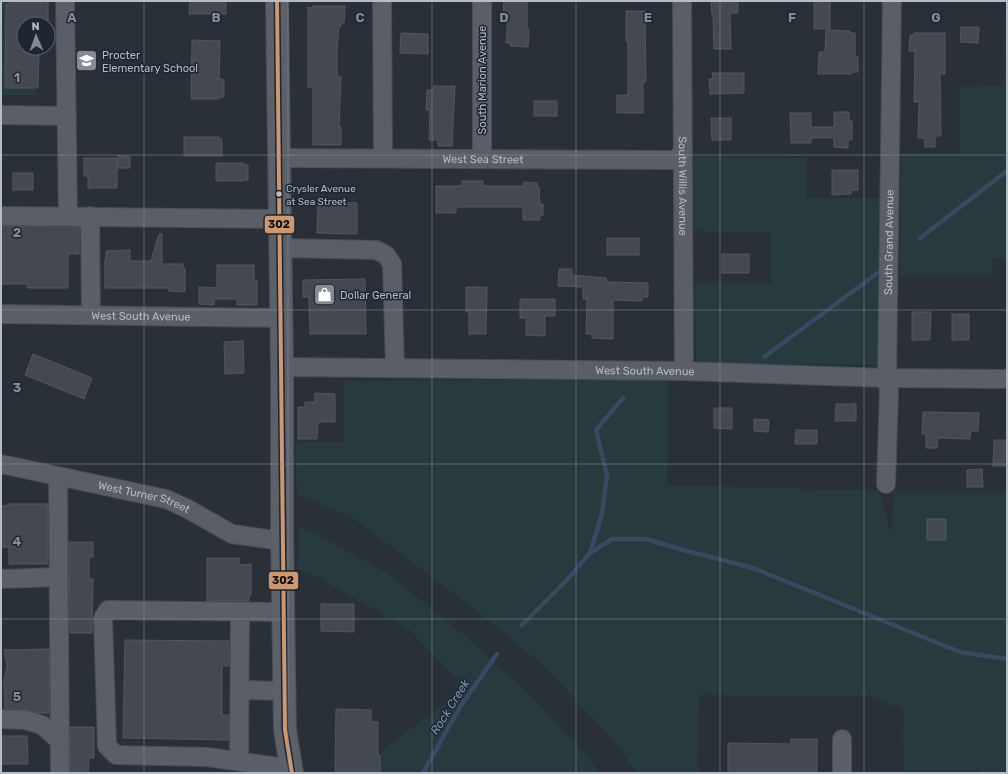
<svg xmlns="http://www.w3.org/2000/svg" width="1008" height="774" viewBox="0 0 1008 774" font-family="Rubik,sans-serif">
<style>
.green{fill:#273a3e}
.lines{fill:none;stroke-linecap:round;stroke-linejoin:round}
.stream{stroke:#384963;stroke-width:4.5}
.building{fill:#444950;stroke:#52575f}
.minor-casing{stroke:#484c53;stroke-width:20}
.major-casing{stroke:#484c55;stroke-width:24}
.minor{stroke:#5a5e66;stroke-width:18}
.major{stroke:#5c6168;stroke-width:22}
.bus-1-casing{stroke:#1d2633;stroke-width:7}
.bus-1{stroke:#cd976f;stroke-width:4}
.grid{fill:none;stroke:#848b96;stroke-width:1;stroke-opacity:0.55}
.bus-dot{fill:#b4bcc9;stroke:#1d2633;stroke-width:1.5}
.labels{text-anchor:middle;stroke-width:3;stroke-linejoin:round;paint-order:stroke}
.bus-label{font-size:10px;fill:#b4bcc9;stroke:#1d2633;text-anchor:start}
.poi-label{font-size:11px;fill:#b4bcc9;stroke:#1d2633;text-anchor:start}
.street-label{font-size:11px;fill:#b4bcc9;stroke:#1d2633}
.water-label{font-size:12px;font-style:italic;fill:#7c92b1;stroke:#1d2633}
.grid-label{font-size:13px;text-anchor:middle;font-weight:bold;fill:#848b96;stroke:#1d2633;stroke-width:3;stroke-linejoin:round;paint-order:stroke}
.line-badge{stroke:#1d2633;stroke-width:1.5}
.pale-badge-label{font-size:11px;text-anchor:middle;font-weight:bold;fill:#111}
</style>
<rect width="100%" height="100%" fill="#2a3038"/>
<!-- green -->
<g class="green">
<polygon points="1,1 10,1 10,4 6,4 5,88 35,88 35,95 1,95"/>
<polygon points="1006,1 1007,258 992,258 992,276 900,276 901,153 960,153 960,87 1004,86"/>
<polygon points="692,157 806,158 807,198 880,198 882,254 882,358 877,365 703,364 696,359 695,283 771,283 771,233 693,231"/>
<polygon points="669,379 667,485 879,491 891,534 894,492 1007,493 1007,773 982,773 979,771 904,771 903,710 872,696 699,695 697,767 701,773 637,773 614,741 545,667 472,607 351,517 297,495 295,441 344,442 344,381"/>
<polygon points="299,525 381,569 448,621 525,690 582,750 600,773 380,773 381,751 465,688 410,630 319,578 298,569"/>
</g>
<g class="lines">
<!-- stream -->
<g class="stream">
<polyline points="920,238 1007,171"/>
<polyline points="764,357 883,269"/>
<polyline points="590,553 602,514 607,475 596,430 623,398"/>
<polyline points="522,625 565,582 590,553 612,539 646,539 687,551 753,568 960,652 1007,659"/>
<polyline points="423,773 460,707 497,654"/>
</g>
</g>
<!-- building -->
<g class="building">
<polygon points="10,1 48,1 48,24 24,24 24,48 39,48 38,88 5,88 6,4 10,4"/>
<polygon points="190,1 226,1 226,14 189,14"/>
<polygon points="504,1 527,1 527,29 529,29 528,47 510,46 511,43 506,43 508,15 503,15"/>
<polygon points="711,1 738,1 738,13 730,13 731,49 714,49 713,15 712,15"/>
<rect x="814" y="1" width="16" height="28"/>
<polygon points="313,6 345,6 344,23 341,23 341,26 339,26 337,50 337,77 341,77 339,127 341,127 341,145 313,145 313,87 308,87 308,7 312,8"/>
<polygon points="626,11 645,11 646,82 643,82 643,113 617,113 617,95 628,95 628,41 626,41"/>
<polygon points="961,27 979,27 978,43 960,42"/>
<polygon points="826,30 850,31 850,33 855,33 855,57 858,57 858,72 851,72 852,74 818,74 819,52 825,52"/>
<polygon points="401,33 428,34 428,54 400,53"/>
<polygon points="914,33 945,33 945,74 940,74 941,136 935,136 935,147 925,147 924,138 918,138 919,102 914,102 915,51 909,51 910,35 914,35"/>
<polygon points="192,40 220,41 219,77 220,79 224,80 224,97 219,97 219,99 191,99"/>
<polygon points="712,73 744,73 744,93 710,94 709,79 713,79"/>
<polygon points="434,86 455,86 452,146 438,146 438,140 429,140 430,110 426,110 427,90 433,90"/>
<rect x="534" y="101" width="23" height="15"/>
<polygon points="834,112 849,112 849,121 852,121 852,140 848,140 848,148 834,147 834,138 811,138 811,143 791,143 790,113 811,113 811,127 834,127"/>
<polygon points="711,118 731,118 731,140 712,140"/>
<polygon points="184,137 219,137 219,139 222,139 222,156 184,156"/>
<polygon points="118,156 130,156 130,168 117,168 117,188 88,188 88,176 84,176 84,158 117,158 117,166"/>
<polygon points="216,163 243,163 243,165 248,165 248,180 243,180 243,181 216,181"/>
<polygon points="832,170 858,170 858,190 851,190 851,194 832,195"/>
<rect x="13" y="173" width="20" height="17"/>
<polygon points="462,181 483,181 483,186 524,186 524,182 537,183 537,187 539,187 540,204 543,204 543,215 540,216 540,220 523,220 523,207 456,207 456,213 436,213 436,186 462,186"/>
<polygon points="318,202 357,203 357,234 317,233"/>
<polygon points="1,226 79,227 79,254 68,254 68,288 27,288 27,284 1,284"/>
<polygon points="159,234 162,234 162,264 183,264 183,268 185,268 185,292 169,291 169,288 105,288 105,259 106,259 106,251 130,250 130,261 151,261"/>
<rect x="607" y="238" width="32" height="17"/>
<rect x="722" y="254" width="27" height="19"/>
<polygon points="217,265 254,265 254,280 257,280 257,305 237,305 237,299 214,299 214,305 199,304 199,287 217,288"/>
<polygon points="559,269 572,269 572,275 606,278 606,282 648,283 648,297 642,297 642,301 613,300 613,339 592,338 592,334 586,334 587,299 583,299 583,287 558,286"/>
<polygon points="365,279 366,334 310,334 309,297 303,297 303,280"/>
<polygon points="466,287 487,287 486,334 469,334 469,312 466,312"/>
<polygon points="520,299 555,299 555,316 545,316 545,336 526,335 526,318 520,318"/>
<polygon points="912,312 931,312 930,340 912,340"/>
<rect x="952" y="314" width="17" height="26"/>
<polygon points="243,341 244,373 225,374 224,342"/>
<polygon points="33,354 92,378 84,399 25,375"/>
<polygon points="315,393 335,394 335,422 318,422 317,439 298,439 298,407 305,407 305,402 315,402"/>
<polygon points="836,404 856,404 856,421 835,421"/>
<polygon points="714,408 732,408 732,429 714,428"/>
<polygon points="923,412 979,413 978,431 971,431 970,439 938,438 937,448 926,448 926,434 922,434"/>
<polygon points="754,419 769,420 768,432 754,431"/>
<polygon points="796,430 817,430 817,444 795,444"/>
<polygon points="994,440 1007,440 1007,466 993,466"/>
<polygon points="982,469 983,487 967,487 967,470"/>
<polygon points="8,504 48,504 48,564 9,564 9,547 1,547 1,506 8,506"/>
<rect x="927" y="519" width="19" height="21"/>
<polygon points="69,542 93,542 93,557 89,557 89,579 93,579 92,633 70,633"/>
<polygon points="207,558 239,558 239,565 251,564 251,595 249,595 249,601 207,601"/>
<polygon points="321,604 354,604 354,632 321,631"/>
<polygon points="125,640 229,641 229,666 222,666 222,715 229,715 229,740 123,738"/>
<polygon points="49,649 49,713 37,713 26,710 5,709 4,681 7,666 4,650"/>
<polygon points="336,709 371,710 371,722 378,722 378,755 380,755 380,773 335,773"/>
<polygon points="70,727 94,727 94,758 89,758 88,773 70,773"/>
<polygon points="1,736 27,736 28,764 1,764"/>
<polygon points="791,739 817,739 817,773 728,773 728,743 791,744"/>
</g>
<g class="lines">
<defs>
<g id="minor">
<polyline points="65,1 68,216"/>
<polyline points="382,1 383,158"/>
<path id="s1" d="M682,1L684,371"/>
<polyline points="1,115 67,116"/>
<path id="s2" d="M279,158L676,160L683,151"/>
<polyline points="482,159 482,1"/>
<polyline points="1,216 280,219"/>
<polyline points="90,216 91,315"/>
<polyline points="280,248 376,250 386,255 392,264 395,368"/>
<path id="s3" d="M1,314L281,318"/>
<path id="s4" d="M282,367L684,371L887,378L1007,379"/>
<path id="s5" d="M1,464L166,499L186,508L232,534L282,541"/>
<polyline points="58,476 60,773"/>
<path id="s6" d="M886,484L889,392L887,378L892,1"/>
<polyline points="1,579 59,577"/>
<polyline points="240,690 284,691"/>
<polyline points="1,719 25,720 42,725 60,741"/>
<polyline points="842,739 842,773"/>
<polyline points="239,761 240,612"/>
<polyline points="279,767 207,757 116,755 107,746 103,618 108,610 283,612"/>
</g>
<polyline id="major" points="277,1 282,367 282,531 285,730 292,773"/>
</defs>
<!-- minor casing -->
<use href="#minor" class="minor-casing"/>
<!-- major casing -->
<use href="#major" class="major-casing"/>
<!-- minor -->
<use href="#minor" class="minor"/>
<!-- major -->
<use href="#major" class="major"/>
<defs>
<polyline id="bus-1" points="277,1 285,730 292,773"/>
</defs>
<!-- bus-1 casing -->
<use href="#bus-1" class="bus-1-casing"/>
<!-- bus-1 -->
<use href="#bus-1" class="bus-1"/>
</g>
<!-- grid -->
<path class="grid" d="M144,1V773M288,1V773M432,1V773M576,1V773M720,1V773M864,1V773M1,155H1007M1,310H1007M1,464H1007M1,619H1007"/>
<!-- icons -->
<defs>
<symbol id="school-square" viewBox="-11 -11 22 22"><rect x="-9" y="-9" width="18" height="18" rx="4" fill="#848b96" stroke="#1d2633"/><path d="M0-5L7-2L0 1L-7-2ZM-4 1L0 2.5L4 1V4Q0 6-4 4Z" fill="#fff"/></symbol>
<symbol id="shop-square" viewBox="-11 -11 22 22"><rect x="-9" y="-9" width="18" height="18" rx="4" fill="#848b96" stroke="#1d2633"/><path d="M-5-2.5h2.3a2.7 3.5 0 0 1 5.4 0H5L5.5 6h-11ZM-1.5-2.5h3a1.5 2.3 0 0 0-3 0Z" fill="#fff"/></symbol>
</defs>
<g fill-rule="evenodd">
<use href="#school-square" x="74" y="48" width="25" height="25"/>
<use href="#shop-square" x="312" y="282" width="25" height="25"/>
</g>
<!-- markers -->
<circle class="bus-dot" cx="279" cy="194" r="3.5"/>
<g class="labels">
<!-- bus labels -->
<g class="bus-label">
<text x="286" y="192">Crysler Avenue<tspan x="286" dy="13">at Sea Street</tspan></text>
</g>
<!-- poi labels -->
<g class="poi-label">
<text x="102" y="59">Procter<tspan x="102" dy="13">Elementary School</tspan></text>
<text x="340" y="299">Dollar General</text>
</g>
<!-- street labels -->
<g class="street-label">
<text transform="translate(482 80) rotate(-90)" y="4">South Marion Avenue</text>
<text dy="4" stroke="none"><textPath href="#s2" startOffset="204">West Sea Street</textPath></text>
<text dy="4" stroke="none"><textPath href="#s1" startOffset="185">South Willis Avenue</textPath></text>
<text dy="4" stroke="none"><textPath href="#s6" startOffset="242">South Grand Avenue</textPath></text>
<text dy="4" stroke="none"><textPath href="#s3" startOffset="140">West South Avenue</textPath></text>
<text dy="4" stroke="none"><textPath href="#s4" startOffset="363">West South Avenue</textPath></text>
<text dy="4" stroke="none"><textPath href="#s5" startOffset="147">West Turner Street</textPath></text>
</g>
<!-- water labels -->
<g class="water-label">
<text transform="translate(450 707) rotate(-58)" y="4">Rock Creek</text>
</g>
</g>
<g class="grid-label">
<text x="72" y="22">A</text>
<text x="216" y="22">B</text>
<text x="360" y="22">C</text>
<text x="504" y="22">D</text>
<text x="648" y="22">E</text>
<text x="792" y="22">F</text>
<text x="936" y="22">G</text>
<text x="17" y="82">1</text>
<text x="17" y="237">2</text>
<text x="17" y="392">3</text>
<text x="17" y="546">4</text>
<text x="17" y="701">5</text>
</g>
<g class="line-badge">
<rect x="264" y="215" width="31" height="19" rx="4" fill="#cd976f"/>
<rect x="268" y="571" width="31" height="19" rx="4" fill="#cd976f"/>
</g>
<g class="pale-badge-label">
<text x="279" y="228">302</text>
<text x="283" y="584">302</text>
</g>
<!-- border -->
<rect width="1008" height="774" fill="none" stroke="#b4bcc9" stroke-width="4"/>
<!-- north arrow -->
<g transform="translate(36 36) rotate(358)"><circle r="19" fill="#1d2633" stroke="#59626f"/>
<path d="M0-3L7 15L0 10L-7 15Z" fill="#848b96"/>
<text y="-6" font-size="11" font-weight="bold" text-anchor="middle" fill="#b4bcc9">N</text>
</g>
</svg>
